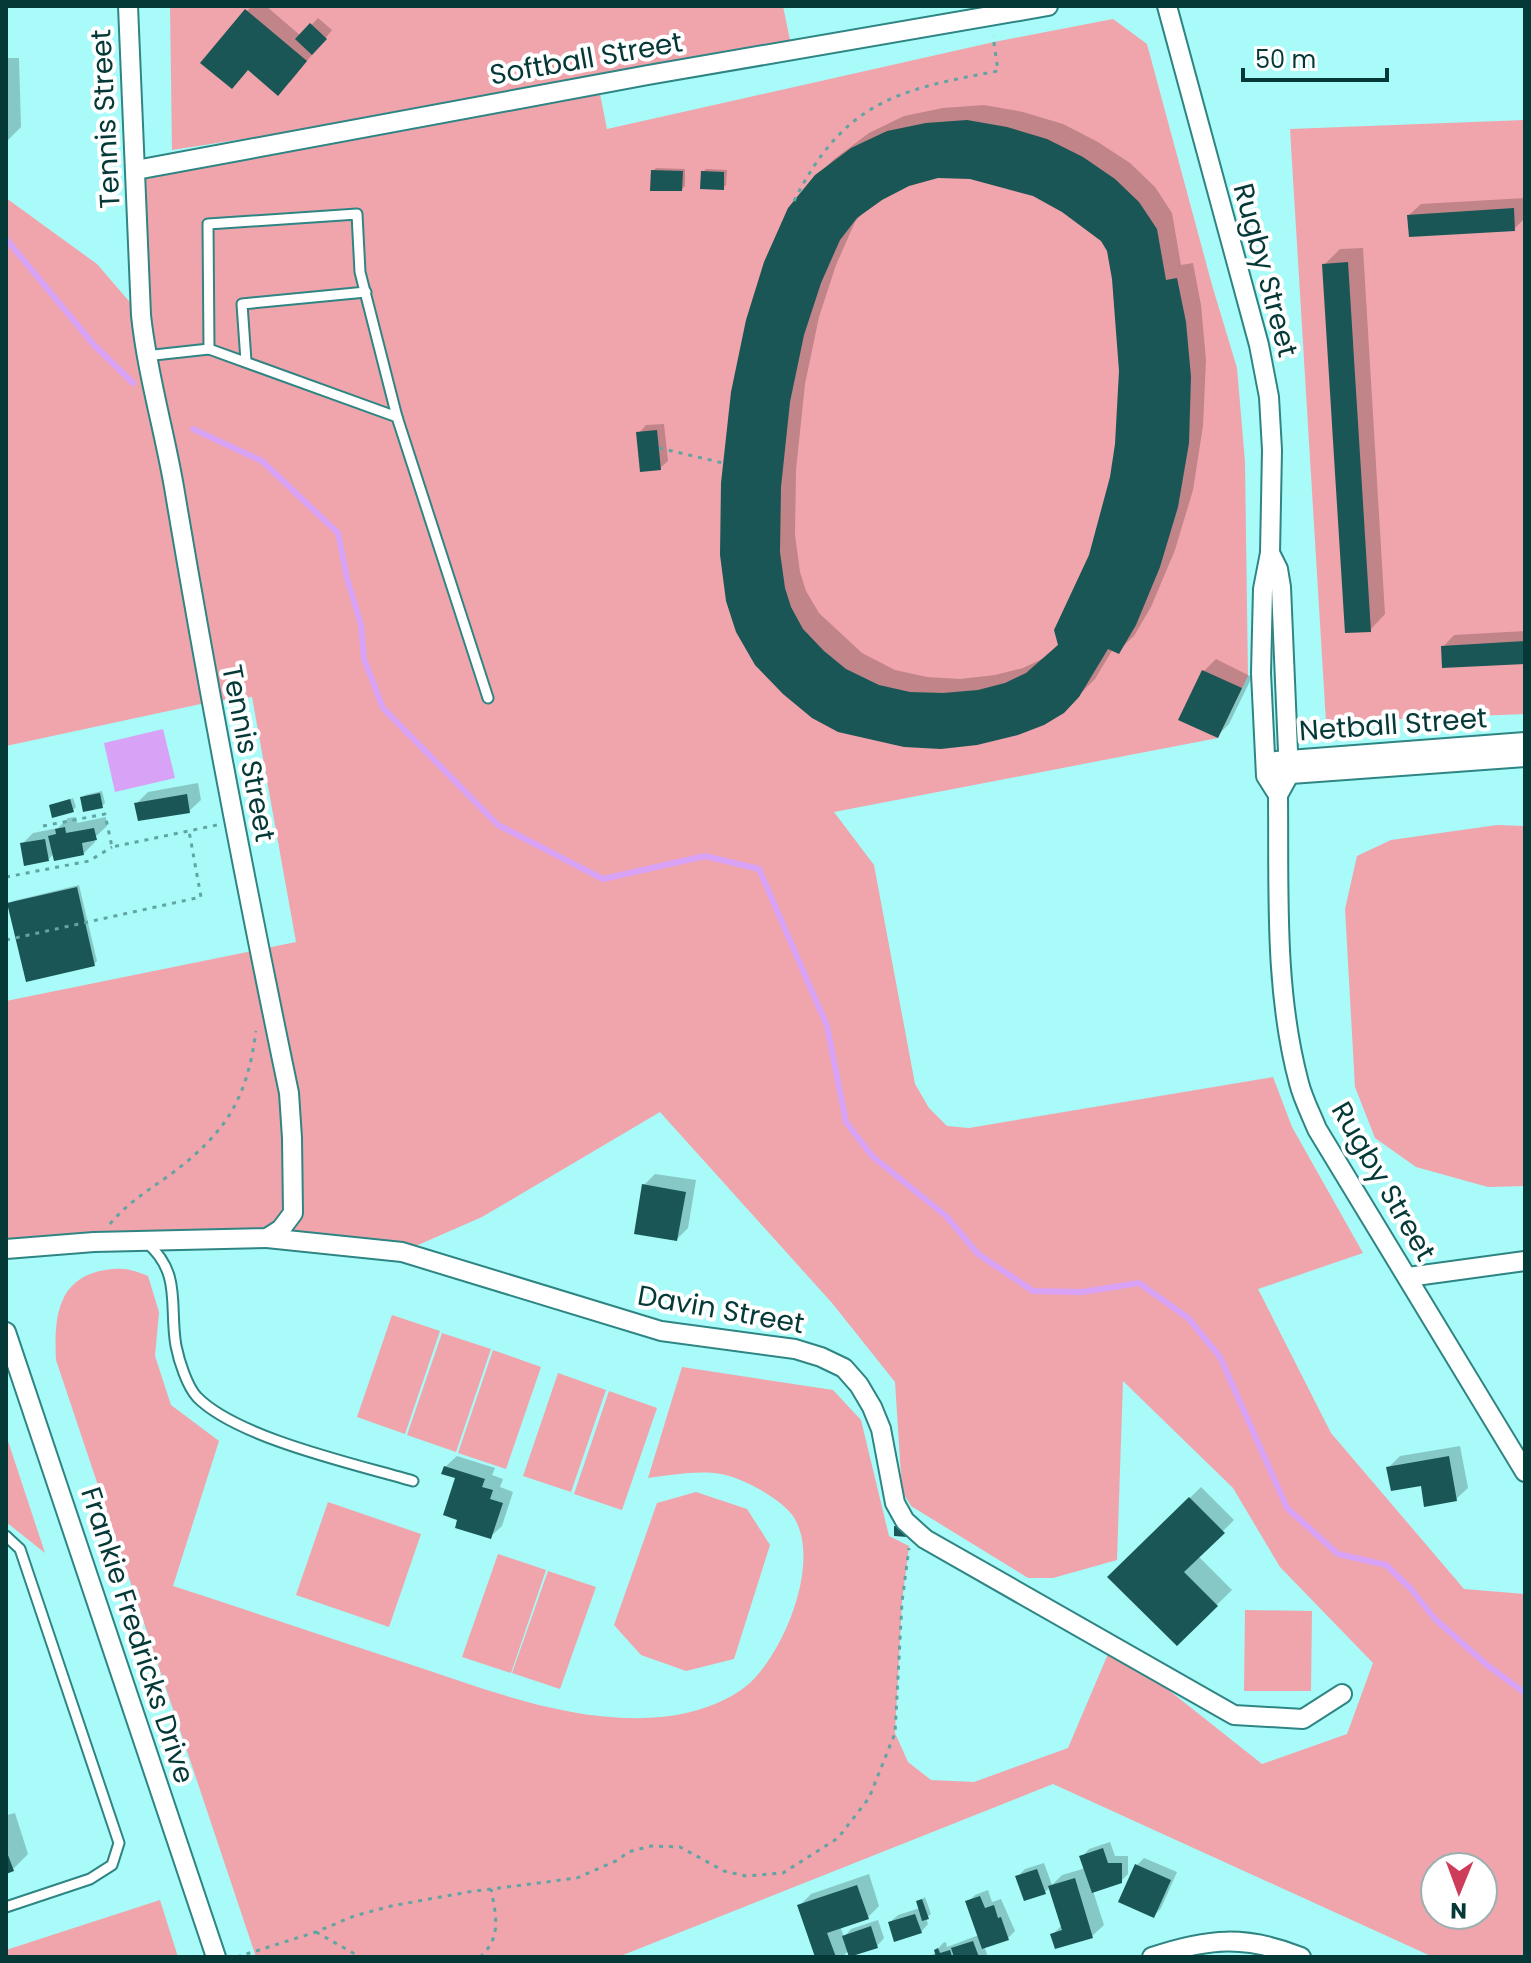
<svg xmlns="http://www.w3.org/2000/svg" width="1531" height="1963" viewBox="0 0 1531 1963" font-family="Poppins,sans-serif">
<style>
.green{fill:#f0a5ac;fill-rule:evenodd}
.water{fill:#d8a3f6}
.shadow{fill:#0003;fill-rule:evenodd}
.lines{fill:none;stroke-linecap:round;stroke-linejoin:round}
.stream{stroke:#d8a3f6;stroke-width:6}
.building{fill:#1a5655;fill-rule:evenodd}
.lane-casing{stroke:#2f8583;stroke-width:13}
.street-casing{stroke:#2f8583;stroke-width:22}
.path{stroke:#60a5a3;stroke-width:3;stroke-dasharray:4 6;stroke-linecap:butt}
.lane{stroke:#fff;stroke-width:9}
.street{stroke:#fff;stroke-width:18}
.labels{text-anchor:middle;stroke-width:8;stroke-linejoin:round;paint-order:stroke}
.street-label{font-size:28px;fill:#053938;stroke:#fff}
</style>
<rect width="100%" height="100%" fill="#a8fbf8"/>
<!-- green -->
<g class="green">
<polygon points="170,6 783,6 790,40 419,112 172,150"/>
<path d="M1113,19L1147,44L1212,285L1237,368L1245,462L1248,676L1218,738L834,812L874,865L915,1084L929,1108L947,1126L969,1128L1273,1077L1292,1127L1363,1253L1258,1289L1331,1433L1464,1589L1525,1594V1957H1433L1053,1784L618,1957H256L56,1360C54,1318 57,1278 105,1270C123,1267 131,1269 148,1276L159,1312L155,1356L171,1405L219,1441L173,1586C250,1611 326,1637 403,1662C486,1689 573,1725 662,1717C692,1714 728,1703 751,1682C785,1649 822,1560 793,1516C780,1498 743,1478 721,1474C698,1470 671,1475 648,1478L682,1367L833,1390L861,1420L889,1536L909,1546L902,1602L895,1733L908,1762L931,1780L974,1782L1068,1748L1108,1654L1156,1680L1262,1764L1347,1734L1373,1663L1280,1567L1233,1488L1123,1381L1117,1560L1053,1578H1028L911,1506L902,1491L895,1382L832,1303L660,1112L482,1217L402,1252L267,1238L6,1249V1001L296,942L252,697L210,702L6,746V198L97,264L140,314L136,170L598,84L607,129L994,42ZM1435,1867H1483V1915H1435Z"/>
<polygon points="1525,120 1525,714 1326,722 1290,129"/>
<polygon points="1497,825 1525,826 1525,1186 1488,1187 1416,1167 1375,1138 1355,1087 1345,909 1357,856 1391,840"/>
<polygon points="392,1315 440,1331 405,1434 357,1417"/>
<polygon points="442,1333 491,1349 456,1452 407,1435"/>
<polygon points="493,1350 541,1367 506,1469 458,1453"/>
<polygon points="558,1373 606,1390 571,1492 523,1476"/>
<polygon points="609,1391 657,1408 622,1510 574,1494"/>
<polygon points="6,1435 45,1553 6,1522"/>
<polygon points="696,1492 747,1509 770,1545 734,1659 686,1671 641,1655 614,1625 657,1503"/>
<polygon points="328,1502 421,1534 389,1627 296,1595"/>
<polygon points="498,1554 546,1570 511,1673 462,1657"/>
<polygon points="548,1571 596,1587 560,1689 512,1673"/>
<polygon points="1245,1610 1312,1611 1311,1691 1244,1691"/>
<polygon points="160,1900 178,1957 6,1957 6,1950"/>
</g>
<!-- water -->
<polygon class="water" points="163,729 175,778 115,792 104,743"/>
<!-- shadow -->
<g class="shadow">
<polygon points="252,6 266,6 301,36 318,18 332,30 290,82 247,11"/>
<polygon points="6,58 19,58 21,127 6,142"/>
<path d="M984,105L1023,112L1063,124L1098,142L1130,163L1155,187L1172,213L1181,265L1193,263L1201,305L1206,360L1203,426L1193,490L1175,550L1151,607L1134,636L1118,651L1113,649L1095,679L1063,711L1043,723L757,664L817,176L833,160L869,133L904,116L943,108ZM938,176L970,177L1034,194L1063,210L1102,239L1109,250L1114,279L1121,371L1117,444L1105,509L1059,644L1044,658L1023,668L995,675L960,679L927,677L895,670L862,653L819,613L806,591L800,572L795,535L796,470L805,384L819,317L836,265L855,222L864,211L881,198L908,184Z"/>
<polygon points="656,168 685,169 685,186 682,189 653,171"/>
<polygon points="706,169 727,170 726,185 723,188 703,172"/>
<polygon points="1525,198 1525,218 1514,229 1409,215 1421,204"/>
<polygon points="1363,248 1385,614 1370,630 1324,265 1340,249"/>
<polygon points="664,424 668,461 660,468 639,433 646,425"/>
<polygon points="1525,631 1525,662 1443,647 1454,635"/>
<polygon points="1216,659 1252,677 1229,724 1218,735 1181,719 1204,671"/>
<polygon points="198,783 201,800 189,811 136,804 148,792"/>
<polygon points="102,791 105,803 102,806 82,798 85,795"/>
<polygon points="73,798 76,807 73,810 51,806"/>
<polygon points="76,817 77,823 106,817 107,826 94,838 95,842 83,854 54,853 48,860 22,844 33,833 58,828 68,818"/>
<polygon points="79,885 97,961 94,964 10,904 13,901"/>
<polygon points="655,1174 696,1180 688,1228 677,1239 644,1185"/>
<polygon points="1460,1446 1468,1488 1456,1499 1388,1468 1400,1456"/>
<polygon points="457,1456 495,1468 492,1475 503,1479 500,1487 513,1492 502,1526 490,1537 458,1477 445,1467"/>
<polygon points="1201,1487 1234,1520 1198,1556 1232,1590 1177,1644 1110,1577"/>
<polygon points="6,1812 7,1815 15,1813 28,1854 13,1869 6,1871"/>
<polygon points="1110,1842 1115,1856 1128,1856 1128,1874 1120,1882 1093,1891 1104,1925 1092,1936 1053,1934 1062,1925 1051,1886 1045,1892 1017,1877 1025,1869 1044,1863 1052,1885 1062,1875 1086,1868 1082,1857 1089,1849"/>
<polygon points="1144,1858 1177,1872 1161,1908 1154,1916 1137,1865"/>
<polygon points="869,1874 879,1906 868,1917 840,1926 844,1937 851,1929 878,1920 884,1938 877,1946 849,1950 842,1957 817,1957 799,1906 811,1894"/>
<polygon points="988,1890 992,1902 1001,1899 1015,1931 1008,1938 984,1946 988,1957 925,1957 937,1953 936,1951 943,1943 946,1942 947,1947 979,1935 968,1902 975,1895"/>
<polygon points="925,1897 931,1914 926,1918 928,1924 921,1932 890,1922 898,1915 920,1908 918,1902"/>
</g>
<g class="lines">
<!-- stream -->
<g class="stream">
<polyline points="6,239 94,345 133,383"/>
<polyline points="193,429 262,461 338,533 347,578 361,625 364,659 383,708 498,825 603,879 705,856 759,869 827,1026 846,1122 872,1156 946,1216 978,1254 1033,1291 1082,1292 1139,1283 1188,1318 1220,1357 1287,1508 1338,1554 1386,1565 1411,1589 1435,1619 1487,1665 1525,1693"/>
</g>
</g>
<!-- building -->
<g class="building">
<polygon points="245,9 307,61 278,96 248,70 232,89 200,63"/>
<polygon points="310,23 327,39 312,55 295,39"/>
<path d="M967,120L1007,127L1047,139L1083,157L1115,179L1139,202L1157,229L1166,280L1177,278L1186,322L1191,377L1189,443L1178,507L1160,567L1136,625L1119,654L1108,649L1079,697L1064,713L1044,725L1018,735L977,745L941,749L904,747L838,732L812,718L783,694L755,665L736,632L726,601L720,555L721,483L731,392L746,320L764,262L788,208L815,175L851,148L887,131L926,123ZM938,178L970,179L1033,196L1062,212L1101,241L1107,251L1112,279L1119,371L1115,444L1110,477L1089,555L1054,630L1058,645L1026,673L1005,683L978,690L943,693L910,692L879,685L846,669L824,651L803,629L791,607L785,588L780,552L781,487L790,402L804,335L821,283L840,240L857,218L882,200L909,186Z"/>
<polygon points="651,170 683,171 682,191 650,191"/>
<polygon points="701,171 724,172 724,190 700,189"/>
<polygon points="1514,208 1515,231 1409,237 1407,215"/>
<polygon points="1348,262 1371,632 1345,633 1322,264"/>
<polygon points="657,430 661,470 640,472 636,432"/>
<polygon points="1525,641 1525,664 1442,668 1441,646"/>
<polygon points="1202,670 1242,688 1218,738 1178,720"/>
<polygon points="100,793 103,808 83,812 80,797"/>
<polygon points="187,794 190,813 138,821 134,803"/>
<polygon points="70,799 74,812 52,818 49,805"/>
<polygon points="65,827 66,833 94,828 97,840 82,843 84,855 54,861 48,836 56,834 55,829"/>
<polygon points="45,839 49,861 24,866 20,843"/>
<polygon points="77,887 95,966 26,982 7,903"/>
<polygon points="642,1184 686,1192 677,1241 634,1234"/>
<polygon points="1449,1456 1457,1501 1424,1507 1421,1486 1391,1491 1386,1467"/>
<polygon points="444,1466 485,1479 482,1487 493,1490 490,1499 503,1503 491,1539 455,1528 457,1520 443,1515 455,1478 441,1474"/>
<polygon points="1189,1497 1225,1533 1184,1572 1218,1606 1177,1646 1107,1577"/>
<polygon points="894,1526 907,1527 907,1537 894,1536"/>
<polygon points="1103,1848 1108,1863 1122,1863 1122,1883 1092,1893 1079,1856"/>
<polygon points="6,1850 14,1871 6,1874"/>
<polygon points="1135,1864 1171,1880 1154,1918 1118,1902"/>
<polygon points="1037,1869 1046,1894 1024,1901 1015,1876"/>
<polygon points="1075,1878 1093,1938 1055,1949 1050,1934 1062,1930 1048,1886"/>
<polygon points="857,1885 869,1919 827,1933 836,1957 815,1957 797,1905"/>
<polygon points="980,1896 985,1908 994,1905 998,1918 1001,1917 1009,1940 982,1949 965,1901"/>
<polygon points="922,1899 929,1919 922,1921 916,1901"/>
<polygon points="915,1914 922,1933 894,1942 888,1922"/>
<polygon points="871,1926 878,1948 849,1957 842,1936"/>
<polygon points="973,1941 979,1957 954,1957 951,1948"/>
<polygon points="938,1948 940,1953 950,1950 952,1957 936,1957 934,1950"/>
</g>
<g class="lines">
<defs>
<g id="lane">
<polyline points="209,349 208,224 357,214 360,272 397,417"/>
<polyline points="145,356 209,349 397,417 488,698"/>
<polyline points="246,361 242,304 366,292"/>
<path d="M148,1244C182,1274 169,1307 176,1346C179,1361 187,1386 197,1397C237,1438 355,1464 413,1481"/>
<polyline points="6,1536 20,1549 119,1843 112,1865 90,1879 6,1907"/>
</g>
<g id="street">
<polyline points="1167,6 1259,345 1269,397 1272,450 1270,553 1263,589 1261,673 1266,776 1278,795"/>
<polyline points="136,170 648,75 1048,6"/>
<path d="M1270,553L1278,569L1281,587L1289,775L1278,795C1279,891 1274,990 1299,1083C1303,1099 1311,1114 1317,1129L1525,1472"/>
<polyline points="1276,761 1525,742"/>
<polyline points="1277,775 1525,757"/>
<polyline points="267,1238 402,1252 661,1331 795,1349 821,1357 844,1368 859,1385 872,1407 881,1429 895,1503 905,1521 925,1539 1234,1715 1303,1719 1342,1694"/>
<path d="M6,1249L94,1242L267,1238L281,1229L293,1213L292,1138L289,1093C247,892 208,690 174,487C164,429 147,373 141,315L128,6"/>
<polyline points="1408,1277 1525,1261"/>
<polyline points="6,1332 216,1957"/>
<path d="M1152,1957C1208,1938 1246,1935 1301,1957"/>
</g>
</defs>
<!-- lane casing -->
<use href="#lane" class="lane-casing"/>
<!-- street casing -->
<use href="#street" class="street-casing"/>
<!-- path -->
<g class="path">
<path d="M794,201C844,102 896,90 998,71L993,36"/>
<polyline points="659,448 723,463"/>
<polyline points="43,826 105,814 112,847 217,825"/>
<polyline points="6,877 89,861 112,847"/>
<polyline points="6,940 201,897 189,831"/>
<path d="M110,1224C127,1203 149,1190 171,1174C226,1133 247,1099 256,1031"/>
<polyline points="316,1932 360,1957"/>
<polyline points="237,1957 316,1932 354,1916 391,1906 468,1892 577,1878 618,1860 628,1852 651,1846 680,1847 724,1871 746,1876 783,1873 838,1838 869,1798 895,1733 902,1602 909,1548"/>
<path d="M480,1957C502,1938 496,1915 491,1889"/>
</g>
<!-- lane -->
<use href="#lane" class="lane"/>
<!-- street -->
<use href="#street" class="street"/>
</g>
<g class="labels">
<!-- street labels -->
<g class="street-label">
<text transform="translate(586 58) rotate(-10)" y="10">Softball Street</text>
<text transform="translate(105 119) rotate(-93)" y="10">Tennis Street</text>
<text transform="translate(1266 270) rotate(75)" y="10">Rugby Street</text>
<text transform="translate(1393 724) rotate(-4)" y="10">Netball Street</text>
<text transform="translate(249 753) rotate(79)" y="10">Tennis Street</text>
<text transform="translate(1384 1181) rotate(60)" y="10">Rugby Street</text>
<text transform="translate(721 1309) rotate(10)" y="10">Davin Street</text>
<text transform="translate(138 1635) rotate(72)" y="10">Frankie Fredricks Drive</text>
</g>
</g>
<!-- border -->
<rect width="1531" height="1963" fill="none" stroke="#053938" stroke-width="16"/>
<!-- north arrow -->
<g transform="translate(1459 1891) rotate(181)"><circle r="38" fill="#ffffff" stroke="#9bb0af" stroke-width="2"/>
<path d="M0-6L14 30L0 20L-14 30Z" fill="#cd3d5a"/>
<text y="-12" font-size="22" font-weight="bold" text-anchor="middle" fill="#053938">N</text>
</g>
<!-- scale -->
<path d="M1243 68v12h144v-12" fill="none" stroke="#053938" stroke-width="4"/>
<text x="1255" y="68" font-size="24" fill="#053938" stroke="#ffffff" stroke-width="6" paint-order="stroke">50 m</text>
</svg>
